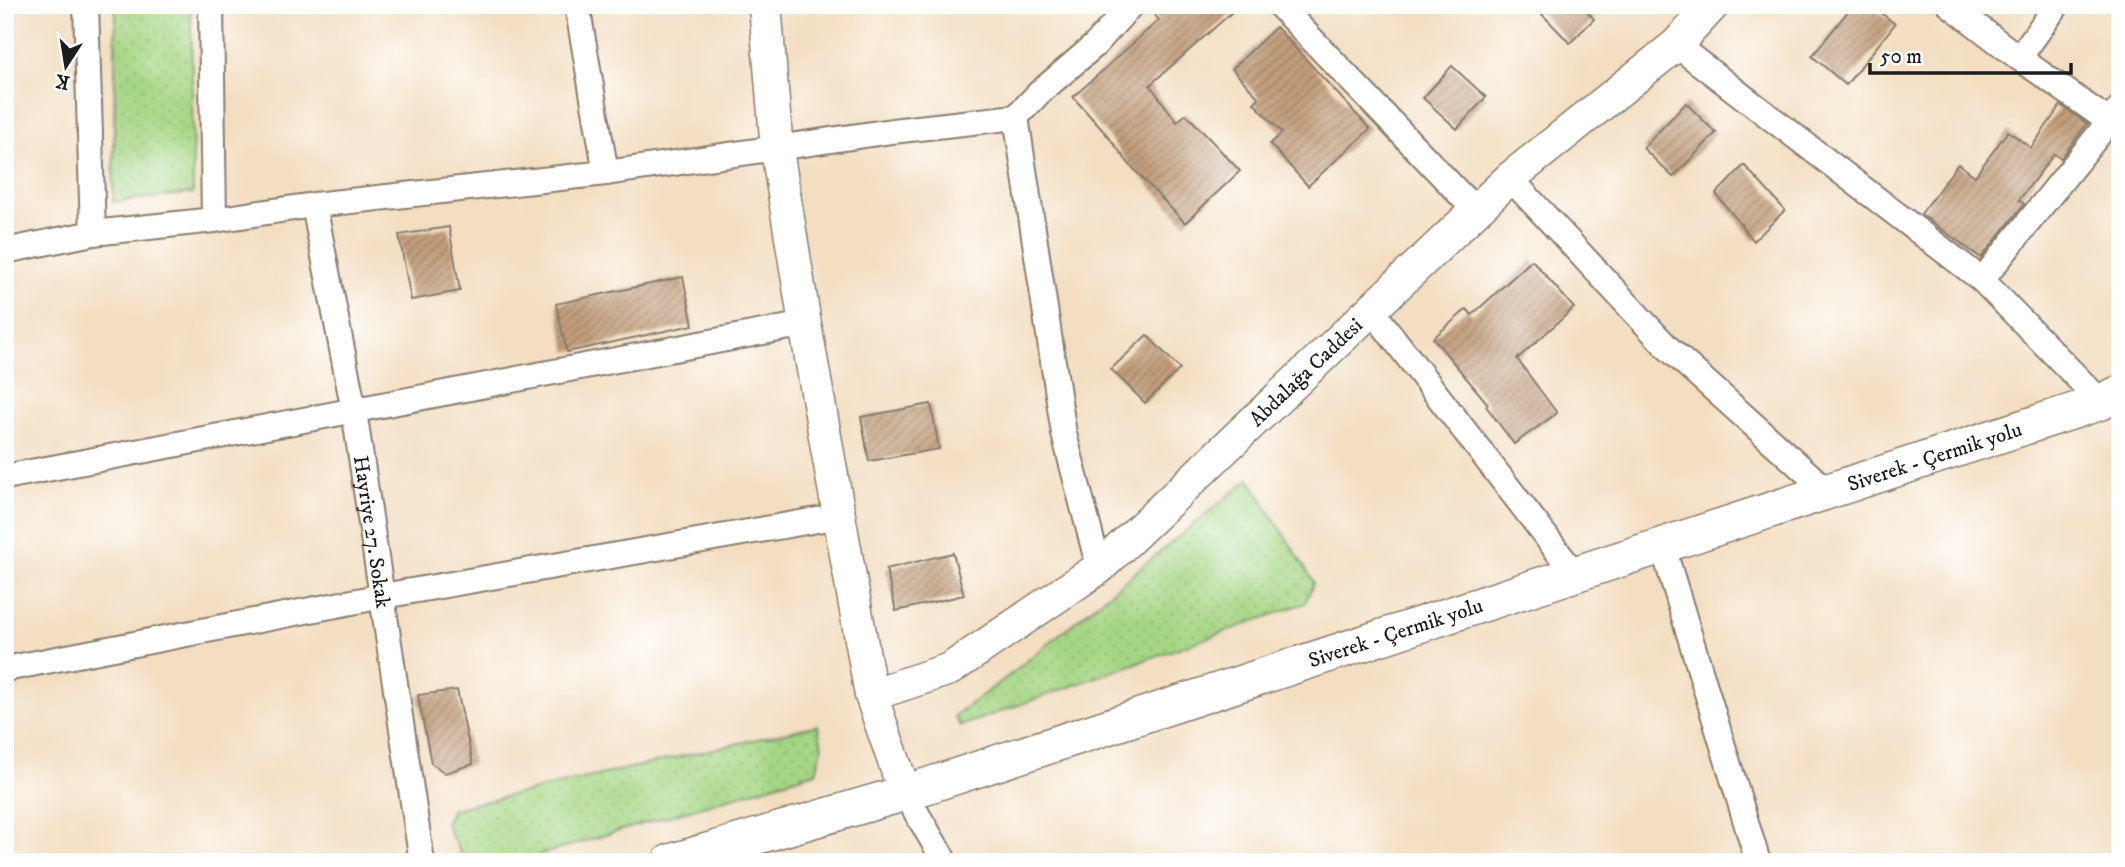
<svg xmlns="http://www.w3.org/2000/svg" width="2125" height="867" viewBox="0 0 2125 867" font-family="'IM FELL DW Pica',serif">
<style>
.green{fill:url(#green-dots);stroke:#617950;stroke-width:2}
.building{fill:url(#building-hatch)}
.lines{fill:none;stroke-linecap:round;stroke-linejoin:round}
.minor-casing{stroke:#887d6e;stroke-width:28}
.tertiary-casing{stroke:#887d6e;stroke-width:35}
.secondary-casing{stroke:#887d6e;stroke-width:38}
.minor{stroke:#fff;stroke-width:24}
.tertiary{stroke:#fff;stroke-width:32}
.secondary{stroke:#fff;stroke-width:35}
.labels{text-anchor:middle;stroke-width:6;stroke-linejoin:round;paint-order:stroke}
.street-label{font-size:21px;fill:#1c1c1c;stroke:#fff}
</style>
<defs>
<pattern id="green-dots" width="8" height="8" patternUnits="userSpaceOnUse" patternTransform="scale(1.75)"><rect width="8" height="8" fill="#a6d684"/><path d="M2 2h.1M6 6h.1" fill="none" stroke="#8eb771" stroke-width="1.8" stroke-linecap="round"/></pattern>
<pattern id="building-hatch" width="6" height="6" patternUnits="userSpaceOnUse" patternTransform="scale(1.75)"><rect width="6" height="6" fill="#c29e7c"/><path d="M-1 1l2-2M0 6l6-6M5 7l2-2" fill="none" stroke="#9d8065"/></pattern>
</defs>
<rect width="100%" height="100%" fill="#fff"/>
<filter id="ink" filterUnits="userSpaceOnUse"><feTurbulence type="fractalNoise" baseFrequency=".0143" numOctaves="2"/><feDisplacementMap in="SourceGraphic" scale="14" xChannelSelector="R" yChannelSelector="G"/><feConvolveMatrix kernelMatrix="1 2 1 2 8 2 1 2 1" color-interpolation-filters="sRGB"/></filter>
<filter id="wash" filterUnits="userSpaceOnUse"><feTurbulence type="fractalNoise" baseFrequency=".00686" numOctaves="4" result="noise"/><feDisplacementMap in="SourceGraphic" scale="28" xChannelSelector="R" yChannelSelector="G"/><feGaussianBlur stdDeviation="1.57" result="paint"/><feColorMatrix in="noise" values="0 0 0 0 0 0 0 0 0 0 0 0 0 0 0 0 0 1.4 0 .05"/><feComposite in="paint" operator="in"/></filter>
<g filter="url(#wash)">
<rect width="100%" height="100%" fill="#f3dec1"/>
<!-- green -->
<g class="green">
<polygon points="116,5 191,5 193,193 113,202"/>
<polygon points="1249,479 1314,582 1305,603 960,726 954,716 1011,674"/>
<polygon points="818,725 822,748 816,772 516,862 465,862 445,823 452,809"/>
</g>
<g id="blocks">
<!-- building -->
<g class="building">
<polygon points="1145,5 1240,5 1150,85 1177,122 1186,114 1240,171 1185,223 1130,165 1107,135 1073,97 1159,20"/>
<polygon points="1533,5 1581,5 1594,19 1570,43"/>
<polygon points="1853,5 1871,5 1895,24 1846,85 1812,56"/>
<polygon points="1276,27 1370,129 1308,186 1270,144 1282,133 1254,103 1259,98 1232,69"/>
<polygon points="1452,66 1486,97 1457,129 1423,98"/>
<polygon points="1686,103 1716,133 1673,177 1643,148"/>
<polygon points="2061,105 2087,124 2061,158 2054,154 2019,200 2024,204 1981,258 1921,214 1958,164 1975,176 2008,131 2031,148"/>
<polygon points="1744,165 1785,210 1754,241 1716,194"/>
<polygon points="449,227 460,291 411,300 399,235"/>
<polygon points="1532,260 1574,308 1517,359 1557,413 1514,444 1486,406 1488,404 1433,338 1467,309 1472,315"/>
<polygon points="683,277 693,325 567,352 556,304"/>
<polygon points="1147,335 1180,369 1145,403 1111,369"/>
<polygon points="931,404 939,449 869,461 861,417"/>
<polygon points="953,553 964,595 896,611 886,569"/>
<polygon points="457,690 473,764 445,773 431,763 418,695"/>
</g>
</g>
</g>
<g filter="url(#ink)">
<use href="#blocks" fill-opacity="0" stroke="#887d6e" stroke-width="2"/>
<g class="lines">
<defs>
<g id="minor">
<polyline points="86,5 93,233"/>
<polyline points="211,5 214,220"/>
<polyline points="577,5 606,173"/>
<polyline points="1279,5 1475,210"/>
<polyline points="1950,5 2019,58"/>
<polyline points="2057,5 2019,58 2120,129"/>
<polyline points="1676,45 1982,280 2101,402"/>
<polyline points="1016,117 1064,434 1099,568"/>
<polyline points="1510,178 1667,347 1826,490"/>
<path id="s1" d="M314,205L354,411L422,862"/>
<polyline points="5,251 93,233 214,220 314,205 606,173 892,131 1016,117 1039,93 1095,45 1131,5"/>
<polyline points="1982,280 2120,108"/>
<polyline points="1371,309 1574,573"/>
<polyline points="5,477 805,324"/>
<polyline points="1662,544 1758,862"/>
<polyline points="5,669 383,596 840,516"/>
<polyline points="905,793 945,862"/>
</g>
<g id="tertiary">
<polyline points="765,5 777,150 805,324 871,695 905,793"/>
<path id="s2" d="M871,695L950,669L1099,568L1510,178L1676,45L1713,5"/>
</g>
<g id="secondary">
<path id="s3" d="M670,862L905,793L2101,402L2120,393"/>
</g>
</defs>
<!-- minor casing -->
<use href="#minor" class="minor-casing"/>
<!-- tertiary casing -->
<use href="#tertiary" class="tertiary-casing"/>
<!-- secondary casing -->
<use href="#secondary" class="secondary-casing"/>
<!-- minor -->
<use href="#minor" class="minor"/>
<!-- tertiary -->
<use href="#tertiary" class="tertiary"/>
<!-- secondary -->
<use href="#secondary" class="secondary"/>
</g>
</g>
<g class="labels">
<!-- street labels -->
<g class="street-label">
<text dy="7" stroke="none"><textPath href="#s2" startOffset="548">Abdalağa Caddesi</textPath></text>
<text dy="7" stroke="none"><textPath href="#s3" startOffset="1328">Siverek - Çermik yolu</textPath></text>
<text dy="7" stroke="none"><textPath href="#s1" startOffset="332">Hayriye 27. Sokak</textPath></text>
<text dy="7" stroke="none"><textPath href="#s3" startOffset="761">Siverek - Çermik yolu</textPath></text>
</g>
</g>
<!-- margin -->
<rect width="2125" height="867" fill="none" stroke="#fff" stroke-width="28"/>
<!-- north arrow -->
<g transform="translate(66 66) rotate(192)" stroke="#ffffff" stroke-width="5" paint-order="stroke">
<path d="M0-5L12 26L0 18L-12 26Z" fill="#1c1c1c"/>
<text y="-10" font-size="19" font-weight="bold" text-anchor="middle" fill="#1c1c1c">K</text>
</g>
<!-- scale -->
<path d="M1870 63v10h201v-10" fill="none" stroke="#1c1c1c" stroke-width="3.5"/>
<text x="1880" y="63" font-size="21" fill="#1c1c1c" stroke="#ffffff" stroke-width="5" paint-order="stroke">50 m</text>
</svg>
